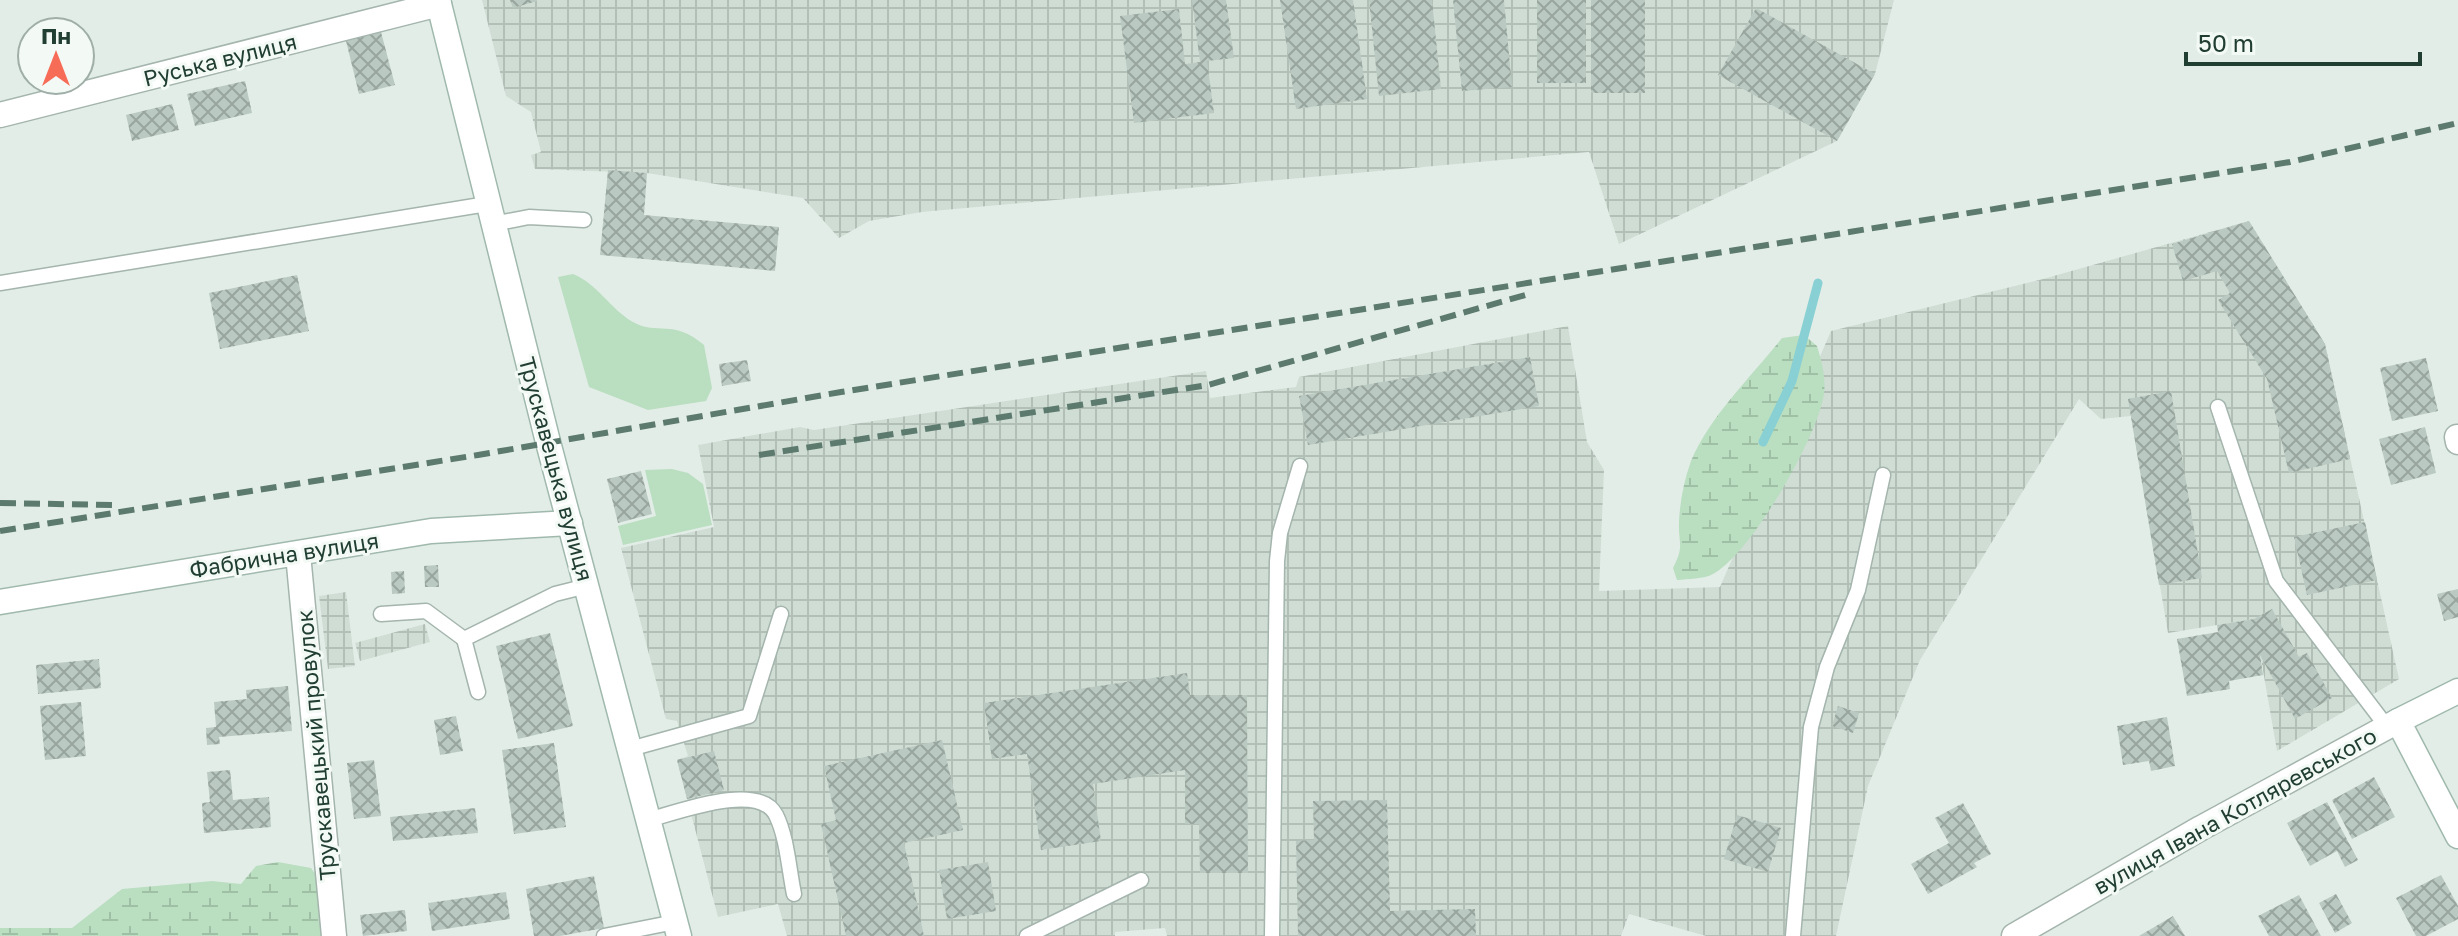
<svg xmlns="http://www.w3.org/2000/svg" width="2458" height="936" viewBox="0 0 2458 936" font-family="'Golos Text',sans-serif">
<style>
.industrial{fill:url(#industrial-grid)}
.grass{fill:#badec0}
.wetland{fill:url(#wetland-marsh)}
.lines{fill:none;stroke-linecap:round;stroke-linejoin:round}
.stream{stroke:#88d0d3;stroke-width:9}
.building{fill:url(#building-cross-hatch)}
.lane-casing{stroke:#a4b5ad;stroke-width:17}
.street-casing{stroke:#a4b5ad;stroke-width:27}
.secondary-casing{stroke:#a0b9ad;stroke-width:27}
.lane{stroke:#fff;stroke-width:14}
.street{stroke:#fff;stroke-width:24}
.secondary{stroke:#fff;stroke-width:24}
.rail{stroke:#5c7a6e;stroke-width:6;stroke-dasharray:16 8;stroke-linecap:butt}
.labels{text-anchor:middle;stroke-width:6;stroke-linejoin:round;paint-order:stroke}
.street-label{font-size:22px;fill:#213e33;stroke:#f3f9f5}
</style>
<defs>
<pattern id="industrial-grid" width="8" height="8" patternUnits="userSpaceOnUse" patternTransform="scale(2)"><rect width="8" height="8" fill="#d0ddd5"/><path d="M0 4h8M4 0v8" fill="none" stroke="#b2bfb7"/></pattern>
<pattern id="wetland-marsh" width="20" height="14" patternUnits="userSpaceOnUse" patternTransform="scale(2)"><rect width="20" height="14" fill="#badec0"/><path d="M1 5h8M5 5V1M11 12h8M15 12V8" fill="none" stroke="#a0c0a5"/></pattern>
<pattern id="building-cross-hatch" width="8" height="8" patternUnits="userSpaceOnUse" patternTransform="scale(2)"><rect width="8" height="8" fill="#bacac2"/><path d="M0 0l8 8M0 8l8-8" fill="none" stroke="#97a59e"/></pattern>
</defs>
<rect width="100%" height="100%" fill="#e2ede7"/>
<!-- industrial -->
<g class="industrial">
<polygon points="482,0 1894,0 1875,74 1837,141 1619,244 1589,152 922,212 869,221 839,238 803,198 647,173 535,169 531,155 541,152 531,112 506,96"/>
<polygon points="2249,221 2325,344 2399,679 2277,751 2254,619 2168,633 2131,416 2101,419 2079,399 1920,660 1868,786 1836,936 1706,936 1629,914 1621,936 1167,936 1165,928 1115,932 1115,936 787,936 778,904 718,917 677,760 688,756 677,721 666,719 621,548 714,527 698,445 800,427 814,430 1206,371 1210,398 1296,387 1299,377 1568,326 1587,442 1604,470 1599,591 1720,587 1831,331 2043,279"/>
<polygon points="346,592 355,666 328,669 319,596"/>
<polygon points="425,624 430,642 360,661 355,643"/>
</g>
<!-- grass -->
<g class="grass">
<path d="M573,274C598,284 610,309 633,322C658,336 672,318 704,345L712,388L706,401L648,410L589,387L558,277Z"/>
<polygon points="672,469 688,473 703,484 712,525 623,545 618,526 656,516 645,470"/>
</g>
<!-- wetland -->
<g class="wetland">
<path d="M1804,335L1817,346C1822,362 1826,378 1824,394C1818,436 1751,554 1713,574C1704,579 1688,579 1677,580L1673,568C1685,545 1678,544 1679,521C1680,502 1684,480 1691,461C1710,416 1752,376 1782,338Z"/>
<polygon points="278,862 311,868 316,875 322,936 0,936 0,928 72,928 122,889 212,881 241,884 256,866"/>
</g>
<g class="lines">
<!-- stream -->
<polyline class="stream" points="1763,442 1792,381 1818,283"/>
</g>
<!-- building -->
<g class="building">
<polygon points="510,0 537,0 537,1 513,8"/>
<polygon points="1192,0 1226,0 1234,58 1207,61 1214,113 1134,123 1120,16 1179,9 1185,64 1200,62"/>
<polygon points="1280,0 1353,0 1367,99 1296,109"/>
<polygon points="1369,0 1432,0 1441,89 1379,96"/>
<polygon points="1453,0 1504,0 1512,87 1462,91"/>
<rect x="1537" y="0" width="49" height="83"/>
<rect x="1591" y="0" width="54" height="93"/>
<polygon points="1756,8 1875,74 1837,141 1718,75"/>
<polygon points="381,32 395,85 359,94 346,41"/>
<polygon points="245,81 252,113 195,126 187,94"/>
<polygon points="172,104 179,130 132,141 126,115"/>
<polygon points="608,170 647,173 644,215 779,227 775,271 600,255"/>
<polygon points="2249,221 2325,344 2350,459 2289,473 2267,379 2218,300 2230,293 2217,271 2183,281 2172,244"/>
<polygon points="297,275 309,331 220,349 209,293"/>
<polygon points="1530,357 1539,406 1308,445 1299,396"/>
<polygon points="2426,358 2438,411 2392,421 2380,368"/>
<polygon points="747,360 751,381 722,386 719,364"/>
<polygon points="2171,391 2202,578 2159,585 2128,399"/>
<polygon points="2425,427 2436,473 2391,485 2379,439"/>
<polygon points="641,471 652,514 618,523 607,479"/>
<polygon points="2365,522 2377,580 2307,595 2294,537"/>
<polygon points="438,565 439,587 425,587 424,566"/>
<polygon points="404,571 405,593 392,594 391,572"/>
<polygon points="2458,589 2458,617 2444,621 2437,594"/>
<polygon points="2272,609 2299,657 2307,653 2332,698 2295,719 2260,655 2263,675 2229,681 2230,689 2187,696 2177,639 2218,632 2217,625 2254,619"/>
<polygon points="550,633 573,726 518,739 496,646"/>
<polygon points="99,659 101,688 38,694 36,665"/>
<polygon points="1187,673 1190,695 1247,695 1248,873 1200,873 1199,824 1185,824 1185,770 1093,784 1101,841 1041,850 1027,754 992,759 984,703"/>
<polygon points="288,686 292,731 219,737 220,744 207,745 206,728 216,727 214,702 247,699 246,690"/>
<polygon points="81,702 86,756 45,760 40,706"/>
<polygon points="1838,706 1859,713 1853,733 1832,726"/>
<polygon points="456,716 463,751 440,755 434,720"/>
<polygon points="2167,717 2175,766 2151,771 2149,761 2123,765 2117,726"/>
<polygon points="942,740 963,830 904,843 924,936 846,936 821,824 836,820 824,766"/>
<polygon points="554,743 566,827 514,834 502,750"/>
<polygon points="714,751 724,790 687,799 677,760"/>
<polygon points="374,760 381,816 354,819 347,763"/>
<polygon points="230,770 233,800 269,797 271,827 204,833 202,803 210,802 207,772"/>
<polygon points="2374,777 2395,817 2352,839 2332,800"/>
<polygon points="1387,800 1390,911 1475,909 1476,936 1298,936 1296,841 1314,840 1313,801"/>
<polygon points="2327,802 2358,860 2345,867 2337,851 2310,866 2287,823"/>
<polygon points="1963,803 1991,854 1974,863 1977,867 1928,894 1911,864 1949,843 1935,818"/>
<polygon points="475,808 478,833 393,841 390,817"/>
<polygon points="1737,815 1781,828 1768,872 1724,859"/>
<polygon points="988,862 996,911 947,919 939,870"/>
<polygon points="2441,875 2458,906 2458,919 2426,936 2416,936 2396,898"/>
<polygon points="594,876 604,928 560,936 534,936 526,889"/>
<polygon points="506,892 510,919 432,931 428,903"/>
<polygon points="2336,894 2352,923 2335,933 2319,903"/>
<polygon points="2299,895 2321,936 2269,936 2258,916"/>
<polygon points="405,910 407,931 363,936 360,915"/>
<polygon points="2173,916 2185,936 2139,936"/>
</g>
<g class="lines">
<defs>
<g id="lane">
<polyline points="493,224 529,217 584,220"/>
<polyline points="0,283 487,204"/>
<polyline points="2218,407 2276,581 2387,727"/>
<polyline points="381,614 426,611 464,639"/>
<polyline points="478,692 464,639 555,594 587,586"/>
<polyline points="630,749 749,716 781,614"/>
<path d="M648,820C678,812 759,781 776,815C787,837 789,870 794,894"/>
<polyline points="604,936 675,922"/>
<polyline points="1027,936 1141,880"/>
<polyline points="1272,936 1277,561 1280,533 1300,466"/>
<polyline points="1793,936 1811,727 1827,667 1858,590 1883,475"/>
</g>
<g id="street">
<polyline points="0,115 439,4"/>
<polyline points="2457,437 2458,442"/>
<polyline points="298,554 334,936"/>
<polyline points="2014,936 2201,828 2398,721"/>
</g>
<g id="secondary">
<polyline points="438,0 548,442 679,936"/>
<polyline points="0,602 431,531 570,523"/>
<polyline points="2458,691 2398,721 2458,836"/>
</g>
</defs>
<!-- lane casing -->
<use href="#lane" class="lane-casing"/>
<!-- street casing -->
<use href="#street" class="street-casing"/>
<!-- secondary casing -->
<use href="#secondary" class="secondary-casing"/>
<!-- lane -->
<use href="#lane" class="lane"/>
<!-- street -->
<use href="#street" class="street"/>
<!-- secondary -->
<use href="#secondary" class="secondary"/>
<!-- rail -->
<g class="rail">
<polyline points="759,455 1208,385 1529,294"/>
<polyline points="0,503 113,505"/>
<polyline points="0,531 478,455 841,392 2290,162 2458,123"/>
</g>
</g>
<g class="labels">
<!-- street labels -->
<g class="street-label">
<text transform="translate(220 60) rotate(-14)" y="8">Руська вулиця</text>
<text transform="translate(556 469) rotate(75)" y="8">Трускавецька вулиця</text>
<text transform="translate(284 555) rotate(-9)" y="8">Фабрична вулиця</text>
<text transform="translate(316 745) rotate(-95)" y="8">Трускавецький провулок</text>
<text transform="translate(2235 811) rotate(-29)" y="8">вулиця Івана Котляревського</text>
</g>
</g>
<!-- north arrow -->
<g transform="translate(56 56)"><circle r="38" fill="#f3f9f5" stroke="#9faea7" stroke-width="2"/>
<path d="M0-6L14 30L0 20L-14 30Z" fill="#f66c57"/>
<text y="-12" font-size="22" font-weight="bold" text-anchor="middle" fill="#213e33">Пн</text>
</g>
<!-- scale -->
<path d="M2186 52v12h234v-12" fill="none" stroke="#213e33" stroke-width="4"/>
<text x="2198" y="52" font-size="24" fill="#213e33" stroke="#f3f9f5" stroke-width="6" paint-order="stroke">50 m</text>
</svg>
